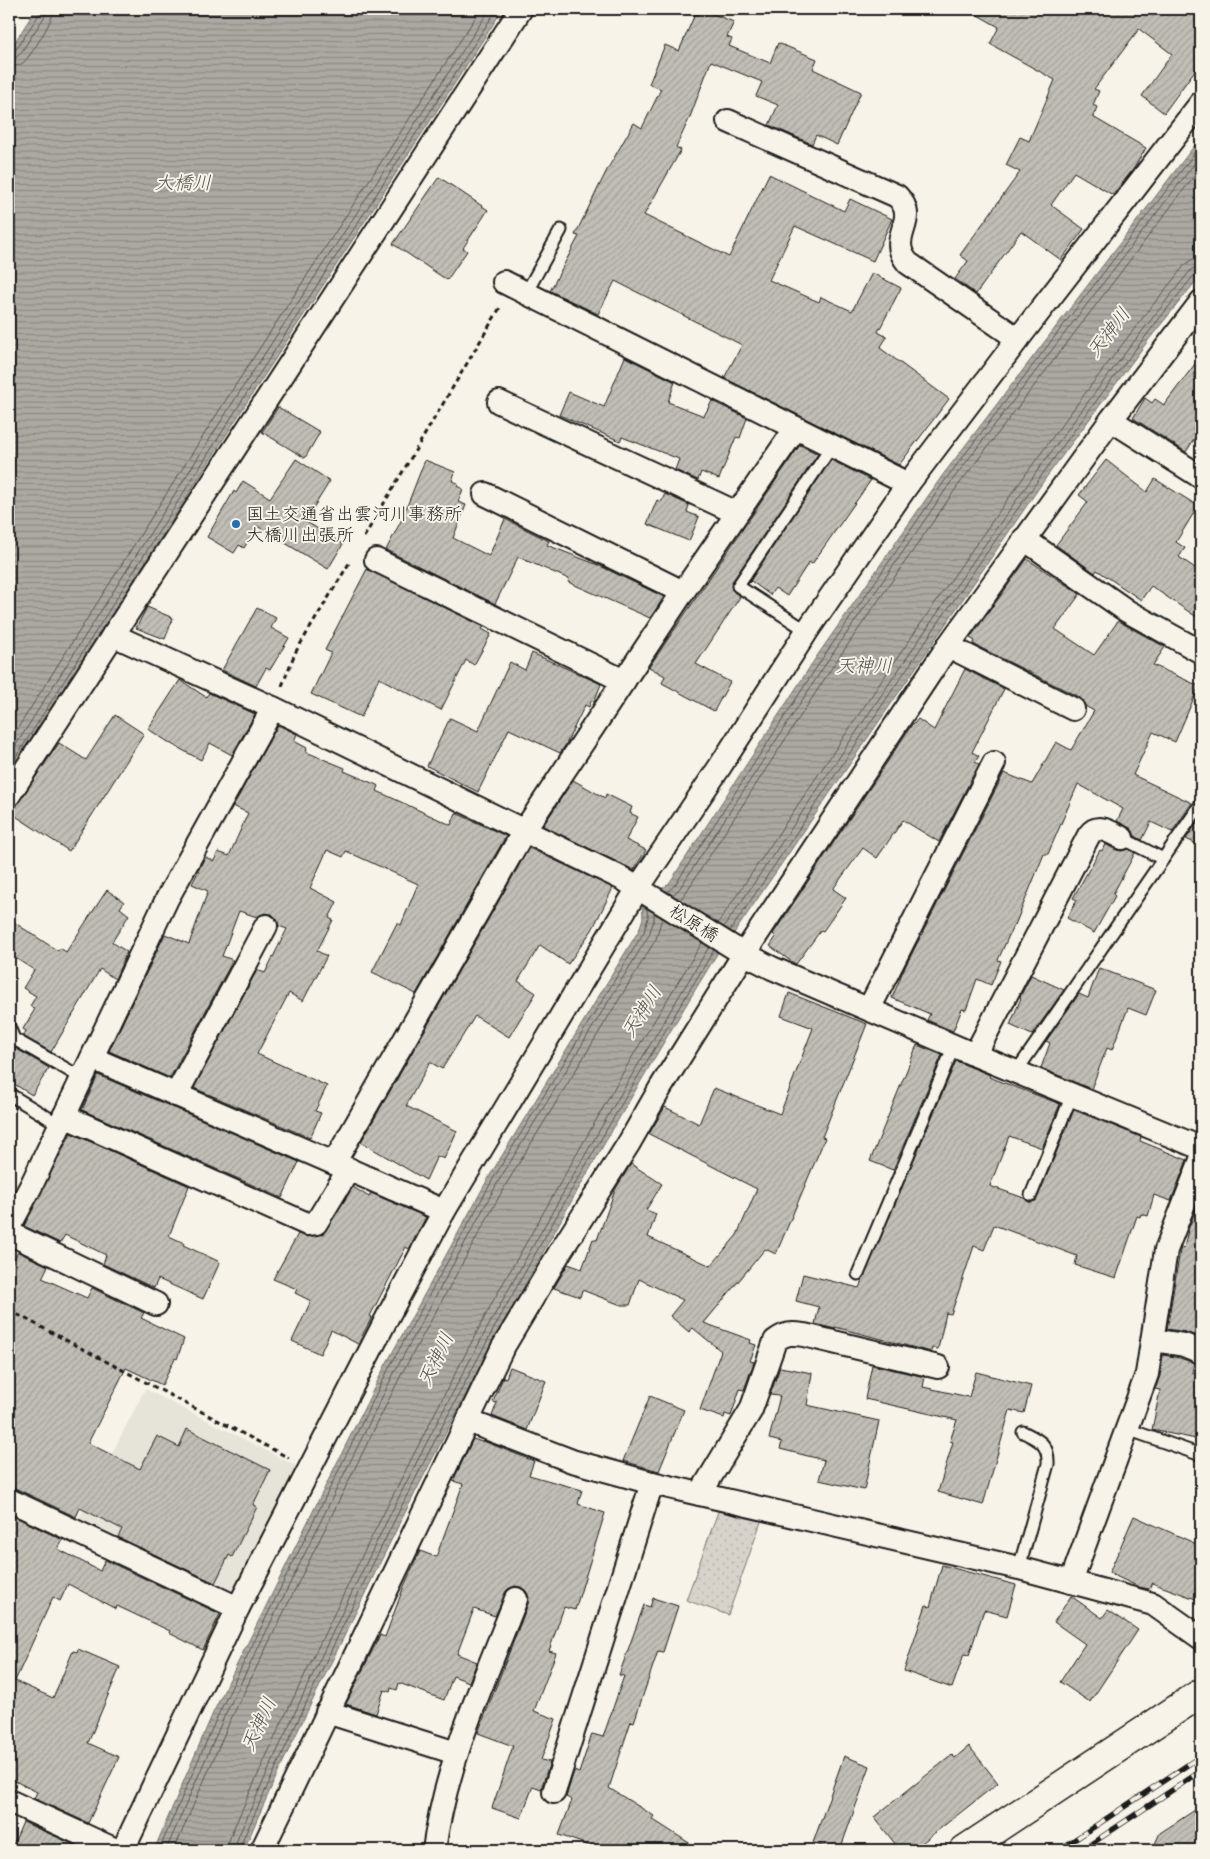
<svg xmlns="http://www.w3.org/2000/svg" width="1210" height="1859" viewBox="0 0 1210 1859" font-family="Pangolin,'Klee One',sans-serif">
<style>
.built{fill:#e6e3d9}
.grass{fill:url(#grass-dots);stroke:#7a7874}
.water{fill:url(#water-rules);stroke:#72716c}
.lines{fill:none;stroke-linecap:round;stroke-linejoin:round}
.shore{stroke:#565452;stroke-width:1}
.building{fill:url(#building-hatch);stroke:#1c1c1c}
.service-casing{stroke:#1c1c1c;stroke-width:15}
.minor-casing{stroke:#1c1c1c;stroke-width:26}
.tertiary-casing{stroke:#1c1c1c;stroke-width:31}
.path{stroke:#1c1c1c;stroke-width:3;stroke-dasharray:5 4;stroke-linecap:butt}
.service{stroke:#f7f3e8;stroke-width:11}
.minor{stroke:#f7f3e8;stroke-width:22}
.tertiary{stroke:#f7f3e8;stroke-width:28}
.rail-casing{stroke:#1c1c1c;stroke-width:5.5}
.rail{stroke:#f7f3e8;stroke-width:4;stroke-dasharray:11;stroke-linecap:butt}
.poi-dot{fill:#1f6fb2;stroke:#f7f3e8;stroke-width:2}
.labels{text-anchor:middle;stroke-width:4;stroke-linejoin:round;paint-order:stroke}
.poi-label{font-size:18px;fill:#1c1c1c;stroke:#f7f3e8;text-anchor:start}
.street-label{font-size:18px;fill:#1c1c1c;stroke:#f7f3e8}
.water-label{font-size:19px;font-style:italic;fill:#565452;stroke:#f7f3e8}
</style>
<defs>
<pattern id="grass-dots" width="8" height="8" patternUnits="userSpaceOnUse" patternTransform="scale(1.25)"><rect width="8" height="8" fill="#d7d3cb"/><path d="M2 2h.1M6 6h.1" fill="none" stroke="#b8b5ae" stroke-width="1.8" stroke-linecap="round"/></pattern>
<pattern id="water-rules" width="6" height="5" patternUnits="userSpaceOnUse" patternTransform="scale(1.25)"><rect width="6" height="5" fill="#aca9a2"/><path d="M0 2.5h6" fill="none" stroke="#8b8983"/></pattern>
<pattern id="building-hatch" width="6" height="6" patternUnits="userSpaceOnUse" patternTransform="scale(1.25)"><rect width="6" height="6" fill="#c0beb5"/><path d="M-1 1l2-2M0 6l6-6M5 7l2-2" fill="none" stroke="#a4a39b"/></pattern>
</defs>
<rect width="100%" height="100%" fill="#f7f3e8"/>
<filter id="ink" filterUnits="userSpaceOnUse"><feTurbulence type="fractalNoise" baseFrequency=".02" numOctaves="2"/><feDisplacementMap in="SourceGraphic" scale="10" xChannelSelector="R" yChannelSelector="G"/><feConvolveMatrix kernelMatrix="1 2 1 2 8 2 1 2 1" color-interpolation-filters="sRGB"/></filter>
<g filter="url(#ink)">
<!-- built -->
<polygon class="built" points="145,1389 302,1469 235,1602 77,1522"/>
<!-- grass -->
<polygon class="grass" points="719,1509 762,1519 728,1615 686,1600"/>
<!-- water -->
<g class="water">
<polygon points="36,9 503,9 247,402 9,777 9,51"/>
<path d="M1201,137V275L1150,338L1045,479L732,936L720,949C588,1165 465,1386 355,1614C317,1692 277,1770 244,1850H154L213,1713L385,1366L489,1177L639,930L643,918L642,903L655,891L665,887L670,882L817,656L942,476Z"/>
</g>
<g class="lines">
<!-- shore -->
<g class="shore">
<polyline points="9,53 15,51 40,13 40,9"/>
<polyline points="9,60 15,58 20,54 45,16 47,9"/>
<path d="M9,67C14,67 19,66 24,62C32,54 54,19 54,9"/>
<polyline points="9,742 231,392 481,9"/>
<polyline points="9,756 237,396 490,9"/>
<polyline points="9,768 243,399 497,9"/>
<polyline points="667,892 675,885 822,659 946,479 1201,145"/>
<polyline points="673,895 680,888 827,662 951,482 1201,155"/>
<polyline points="680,900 686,892 833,666 957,487 1201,167"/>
<path d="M718,923C869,701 1015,475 1184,266L1191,260L1201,258"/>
<path d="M724,927C876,706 1021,478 1191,270L1196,267L1201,266"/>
<path d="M730,931C881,709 1026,482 1195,274L1201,272"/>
<polyline points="159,1850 218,1715 389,1368 493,1179 644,932 648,918 647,909"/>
<polyline points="166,1850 224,1717 395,1371 498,1182 649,935 654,920 654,913"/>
<polyline points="174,1850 230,1721 401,1375 505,1186 656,939 662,918"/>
<polyline points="226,1850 232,1832 279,1728 364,1552 442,1399 493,1301 632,1057 702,943"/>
<path d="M234,1850L239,1835C320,1655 405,1477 500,1305C567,1184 637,1065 709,947"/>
<path d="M240,1850L244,1837C326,1658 411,1480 505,1308C572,1187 642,1068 714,950"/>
</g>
</g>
<!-- building -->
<g class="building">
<polygon points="700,9 734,22 727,37 732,39 729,46 770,63 778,43 817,59 813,69 861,92 837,145 816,135 812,144 769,125 778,105 756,96 762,82 711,61 690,117 676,147 681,150 644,215 729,257 769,174 844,211 850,199 892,219 873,261 795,226 769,280 819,302 821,297 852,311 872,273 901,288 878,332 887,337 880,348 949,399 899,465 724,378 742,345 615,281 598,314 550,291 579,236 575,235 607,170 634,123 642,128 661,89 649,84 665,45 679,51 695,14 698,15"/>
<polygon points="967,9 1201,9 1201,62 1164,113 1142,96 1172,54 1139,29 1094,89 1099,91 1093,105 1097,107 1093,117 1146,148 1134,168 1113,195 1074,172 1051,205 1084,229 1061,260 1021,231 976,294 955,279 968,261 960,255 1020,172 1006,165 1020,137 1029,141 1055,80 990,44 999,27"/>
<polygon points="439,177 488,210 463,248 467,251 447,280 393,244"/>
<polygon points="1201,356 1201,418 1193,430 1198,433 1186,452 1133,418 1145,398 1152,403 1155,399 1164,405"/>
<polygon points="625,357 675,382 668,402 704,416 712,401 747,418 740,438 736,437 719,479 701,472 698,480 675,470 679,459 622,437 620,441 559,415 569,392 604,407"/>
<polygon points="278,407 320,432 305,458 262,432"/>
<polygon points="800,445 818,454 732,582 732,590 740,597 696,664 730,682 714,711 662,683 665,676 649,667"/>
<polygon points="296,459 330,481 305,521 343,544 328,569 257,526 244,548 239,545 234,553 207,537 234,491 236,493 243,481 270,498"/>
<polygon points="425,460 455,472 452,481 458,483 457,486 463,489 458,502 466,505 453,538 489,556 505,519 549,541 547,545 598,565 664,597 650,618 568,582 569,579 518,557 495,604 386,550 402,519"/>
<polygon points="831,460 871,480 812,564 809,562 787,596 775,588 770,595 751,581 748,584"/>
<polygon points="1106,460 1147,492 1155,479 1198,506 1176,542 1185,548 1179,557 1201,572 1201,620 1151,586 1141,600 1097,570 1095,573 1056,545 1088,502 1079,495"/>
<polygon points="665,494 689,505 687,512 699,517 689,541 647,524 657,500 661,502"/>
<polygon points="1027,559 1080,594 1055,629 1094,655 1118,621 1165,647 1153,665 1199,686 1175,742 1153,732 1133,775 1192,803 1172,832 1151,822 1142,840 1135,836 1133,831 1128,827 1117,821 1123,809 1078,784 1048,854 1044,854 1015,925 1014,924 998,960 1001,961 991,985 977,979 966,1010 962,1009 953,1031 927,1020 930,1014 892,998 903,971 1004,773 1032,784 1056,742 1071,750 1094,711 1085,706 1084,701 1079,697 973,644 975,641 970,638"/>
<polygon points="367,569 484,627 482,629 491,634 474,665 466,660 441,710 379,678 361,717 311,694 331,653 325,650"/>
<polygon points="147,607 173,618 165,639 136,628"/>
<polygon points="257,608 276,618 271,628 289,638 270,670 266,668 256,686 222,670"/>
<polygon points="532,653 601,684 594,702 591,701 589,707 585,705 566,744 560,753 509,729 478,792 427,766 450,718 478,731 510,662 525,670"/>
<polygon points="965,669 1004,689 972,752 979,756 975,762 979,764 939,842 903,820 877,858 863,848 833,889 846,898 823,931 821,930 796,964 792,962 770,946 776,937 773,934 913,723 914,724 918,719 934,730"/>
<polygon points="180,680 206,697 209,693 255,714 232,755 210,743 201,760 173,745 148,729"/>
<polygon points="115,715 144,734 69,851 11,813 59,743 86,760"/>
<polygon points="278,725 297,734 294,741 307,748 306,752 345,768 344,771 379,786 377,791 451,825 456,813 506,836 416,994 372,972 397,923 401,925 418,884 346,851 343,857 327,850 310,888 337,902 329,918 333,920 317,951 327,956 303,1001 289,993 257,1054 327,1086 315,1111 321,1113 310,1138 194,1088 257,970 265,973 287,929 279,926 277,919 272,914 265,913 257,917 239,911 222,956 233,960 170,1078 109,1051 165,934 189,944 208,891 192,884 205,857 214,861 218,852 229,856 248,813 233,806"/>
<polygon points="573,780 605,798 606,794 632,807 630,813 638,817 626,840 646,850 634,870 543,826"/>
<polygon points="1201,817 1201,846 1186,839"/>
<polygon points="1105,844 1116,850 1122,851 1128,849 1135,853 1113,894 1115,896 1094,933 1067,918 1077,900 1073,898 1100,850 1102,851"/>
<polygon points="529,848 613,888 592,930 568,964 540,945 518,981 536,993 509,1037 475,1016 442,1069 430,1062 406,1106 457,1131 444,1159 437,1156 426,1180 361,1142"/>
<polygon points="107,890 124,902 120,908 129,915 112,942 127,952 115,979 100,969 51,1052 23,1036 26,1031 23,1029 35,1009 30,1006 36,996 23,988 34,970 9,954 9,919 58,951 60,948 66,952"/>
<polygon points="1099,968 1156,990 1146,1015 1128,1008 1112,1050 1107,1048 1091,1089 1041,1068 1050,1043 1046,1041 1079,994 1088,998"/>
<polygon points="1031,975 1064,990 1032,1035 1010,1025 1021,998 1020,997"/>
<polygon points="789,993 867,1024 822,1137 825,1138 776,1254 765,1249 704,1323 751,1340 750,1343 756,1345 750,1361 754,1362 744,1390 740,1389 731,1416 725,1414 724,1418 700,1410 721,1351 693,1328 689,1332 670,1316 683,1300 639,1279 630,1305 621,1305 582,1290 580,1297 554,1288 568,1264 582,1269 593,1239 597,1240 615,1190 631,1164 662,1184 646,1210 656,1214 648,1237 711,1266 737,1235 757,1189 649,1134 665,1107 699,1124 714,1088 780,1114 813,1028 781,1016"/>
<polygon points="917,1045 942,1055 893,1170 870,1161"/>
<polygon points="15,1048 49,1068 32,1095 9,1081 9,1059"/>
<polygon points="956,1061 990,1075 989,1077 1060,1104 1042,1148 1009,1136 990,1186 1024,1198 1029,1202 1036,1201 1074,1110 1141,1137 1140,1141 1187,1160 1171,1201 1154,1195 1148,1216 1141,1214 1140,1217 1137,1216 1116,1278 1075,1265 1077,1256 994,1225 984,1250 974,1246 951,1314 946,1313 938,1349 932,1348 931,1352 835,1327 835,1329 815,1324 819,1307 796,1301 803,1274 859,1288"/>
<polygon points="98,1075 299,1162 282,1198 82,1110"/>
<polygon points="71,1133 189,1186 169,1236 184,1243 183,1245 220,1262 203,1299 158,1279 154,1288 103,1264 106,1255 65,1235 60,1243 24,1226"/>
<polygon points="353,1187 369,1197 371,1193 426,1217 409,1249 406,1247 370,1316 372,1317 358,1344 331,1330 320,1354 292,1341 311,1301 295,1293 297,1289 273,1279 298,1234 308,1237 323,1234"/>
<polygon points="1201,1196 1201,1324 1199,1337 1186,1332 1167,1329 1180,1251 1181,1247 1184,1248 1188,1230"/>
<polygon points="18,1252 48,1266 42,1278 87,1298 92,1288 144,1313 141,1318 184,1339 177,1359 175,1358 162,1385 126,1368 88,1443 140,1469 157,1436 179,1447 187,1429 270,1470 253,1505 257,1507 232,1557 229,1555 215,1583 118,1537 122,1529 80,1508 76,1517 15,1488 9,1487 9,1268"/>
<polygon points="1163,1355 1180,1358 1194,1363 1192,1372 1201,1374 1201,1440 1152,1430 1160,1390 1155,1389 1160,1376"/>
<polygon points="872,1365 925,1377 923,1387 969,1397 976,1372 1031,1386 1024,1413 1010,1410 983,1505 938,1492 953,1442 950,1441 957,1420 865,1399"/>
<polygon points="510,1367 546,1381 527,1430 492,1416 497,1403 493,1402 502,1380 503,1377 506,1378"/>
<polygon points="780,1367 812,1373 807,1405 879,1421 864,1490 819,1480 824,1460 780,1449 782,1442 769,1439 780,1396 770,1395"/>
<polygon points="650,1396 684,1410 659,1471 623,1461"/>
<polygon points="473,1439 482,1442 483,1441 534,1461 529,1475 582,1490 578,1504 605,1513 575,1610 564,1607 549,1651 556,1653 534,1711 556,1719 541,1760 550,1762 541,1789 533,1786 521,1818 492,1808 513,1746 478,1733 528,1604 529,1597 526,1591 521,1587 515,1586 508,1589 495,1616 474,1609 457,1654 477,1662 469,1682 453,1676 444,1700 399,1683 397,1690 391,1688 390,1692 384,1690 376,1714 346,1704 380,1635 385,1637 404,1586 420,1551 436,1557 463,1484 453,1481"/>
<polygon points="9,1514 63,1540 58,1549 100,1571 105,1560 220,1614 203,1650 169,1633 170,1631 117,1606 116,1609 68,1584 60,1601 53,1597 15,1681 53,1698 73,1651 77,1652 78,1649 120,1667 88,1743 119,1757 88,1823 34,1798 37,1792 9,1778"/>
<polygon points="1134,1516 1201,1546 1201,1601 1152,1583 1149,1589 1139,1587 1109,1573"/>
<polygon points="942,1565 1016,1585 1007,1616 984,1610 969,1655 964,1654 952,1688 904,1671 926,1605 930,1607"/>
<polygon points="1071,1596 1102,1618 1108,1610 1138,1630 1090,1702 1060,1682 1085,1644 1054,1622"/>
<polygon points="653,1598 678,1606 663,1652 658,1651 634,1722 631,1721 609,1788 654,1816 652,1819 700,1850 602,1850 559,1835 572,1800 566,1797 574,1771 579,1773 592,1734 603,1737 624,1676 619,1675 644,1605 650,1607"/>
<polygon points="969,1746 998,1783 913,1850 900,1850 874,1817 952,1755 955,1758"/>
<polygon points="844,1756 870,1766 840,1850 833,1850 813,1843"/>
<polygon points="1201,1806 1201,1850 1152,1850 1160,1833"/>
<polygon points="23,1822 77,1846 75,1850 11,1850"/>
</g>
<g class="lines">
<defs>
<g id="service">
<polyline points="526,293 561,230"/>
<polyline points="807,631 738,586 832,446"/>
<polyline points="1122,838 1163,859"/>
<polyline points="9,1027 14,1039 82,1078"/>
<polyline points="1016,1072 1201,804"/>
<polyline points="9,1094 60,1125"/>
<polyline points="1031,1195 1072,1095"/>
<polyline points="858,1274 954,1046"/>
<polyline points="1127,1429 1201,1455"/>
<path d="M1019,1568L1048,1464C1049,1444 1039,1440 1023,1432"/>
</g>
<g id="minor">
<path d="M728,121L897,196C922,221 885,236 908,263L1018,339"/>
<polyline points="504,282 908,484"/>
<polyline points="499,402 737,513"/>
<polyline points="1111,420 1201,477"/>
<polyline points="485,494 683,592"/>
<polyline points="1024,539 1127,611 1201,652"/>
<polyline points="376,560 624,681"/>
<polyline points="113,635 273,708 623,879 739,951 772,968 975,1055 1201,1148"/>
<polyline points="948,646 1073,709"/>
<polyline points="9,795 521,9"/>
<polyline points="869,1009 994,763"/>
<path d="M975,1055L1089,835C1098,823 1110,832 1122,838"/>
<polyline points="92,1058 444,1211"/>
<polyline points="176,1095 266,926"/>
<polyline points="64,1116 307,1224 316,1223 349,1169"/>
<polyline points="334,1163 524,831 683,592 796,428"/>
<polyline points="9,1227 31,1186 167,899 273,708"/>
<polyline points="9,1233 156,1304"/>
<polyline points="1153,1340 1184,1345 1201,1352"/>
<polyline points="468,1421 572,1461 652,1483 1019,1568 1153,1604 1201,1638"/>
<path d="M700,1494L751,1410L775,1341C785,1333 792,1333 804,1335L938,1367"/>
<polyline points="9,1500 238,1608"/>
<polyline points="1071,1582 1147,1374 1166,1250 1201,1160"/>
<polyline points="327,1712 456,1753"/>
<polyline points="554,1792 652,1483"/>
<polyline points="9,1801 116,1850"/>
<polyline points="123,1850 238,1608 387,1318 444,1211 638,888 719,768 807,631 908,484 1018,339 1201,103"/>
<polyline points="262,1850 502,1349 560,1252 629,1143 661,1087 744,954 948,646 1111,420 1201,302"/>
<path d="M434,1850C446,1762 484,1681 516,1599"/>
</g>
<polyline id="tertiary" points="964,1850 1201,1693"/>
</defs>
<!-- service casing -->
<use href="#service" class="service-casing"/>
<!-- minor casing -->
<use href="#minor" class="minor-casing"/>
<!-- tertiary casing -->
<use href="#tertiary" class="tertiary-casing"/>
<!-- path -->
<g class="path">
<polyline points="364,537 501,306"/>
<polyline points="282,686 295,653 351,560"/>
<polyline points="9,1310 289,1458"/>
</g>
<!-- service -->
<use href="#service" class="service"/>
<!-- minor -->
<use href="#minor" class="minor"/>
<!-- tertiary -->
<use href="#tertiary" class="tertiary"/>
<defs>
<g id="rail">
<polyline points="1059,1850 1201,1756"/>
<polyline points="1082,1850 1201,1771"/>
</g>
</defs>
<!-- rail casing -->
<use href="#rail" class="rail-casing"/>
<!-- rail -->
<use href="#rail" class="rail"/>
</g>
</g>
<!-- markers -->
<circle class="poi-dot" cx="236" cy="524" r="5"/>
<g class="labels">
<!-- poi labels -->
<g class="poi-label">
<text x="246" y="520">国土交通省出雲河川事務所<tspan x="246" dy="21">大橋川出張所</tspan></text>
</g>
<!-- street labels -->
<g class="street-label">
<text transform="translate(694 923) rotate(32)" y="6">松原橋</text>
</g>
<!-- water labels -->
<g class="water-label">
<text x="183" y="189">大橋川</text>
<text transform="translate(1108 332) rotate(-52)" y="7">天神川</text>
<text x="864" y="672">天神川</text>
<text transform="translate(641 1011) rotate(-58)" y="7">天神川</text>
<text transform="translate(435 1359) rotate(-64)" y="7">天神川</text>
<text transform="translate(258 1724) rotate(-65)" y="7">天神川</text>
</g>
</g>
<!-- margin -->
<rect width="1210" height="1859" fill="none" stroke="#f7f3e8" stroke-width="30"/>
<rect x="15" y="15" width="1180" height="1829" fill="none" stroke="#1c1c1c" stroke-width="2" filter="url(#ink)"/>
</svg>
